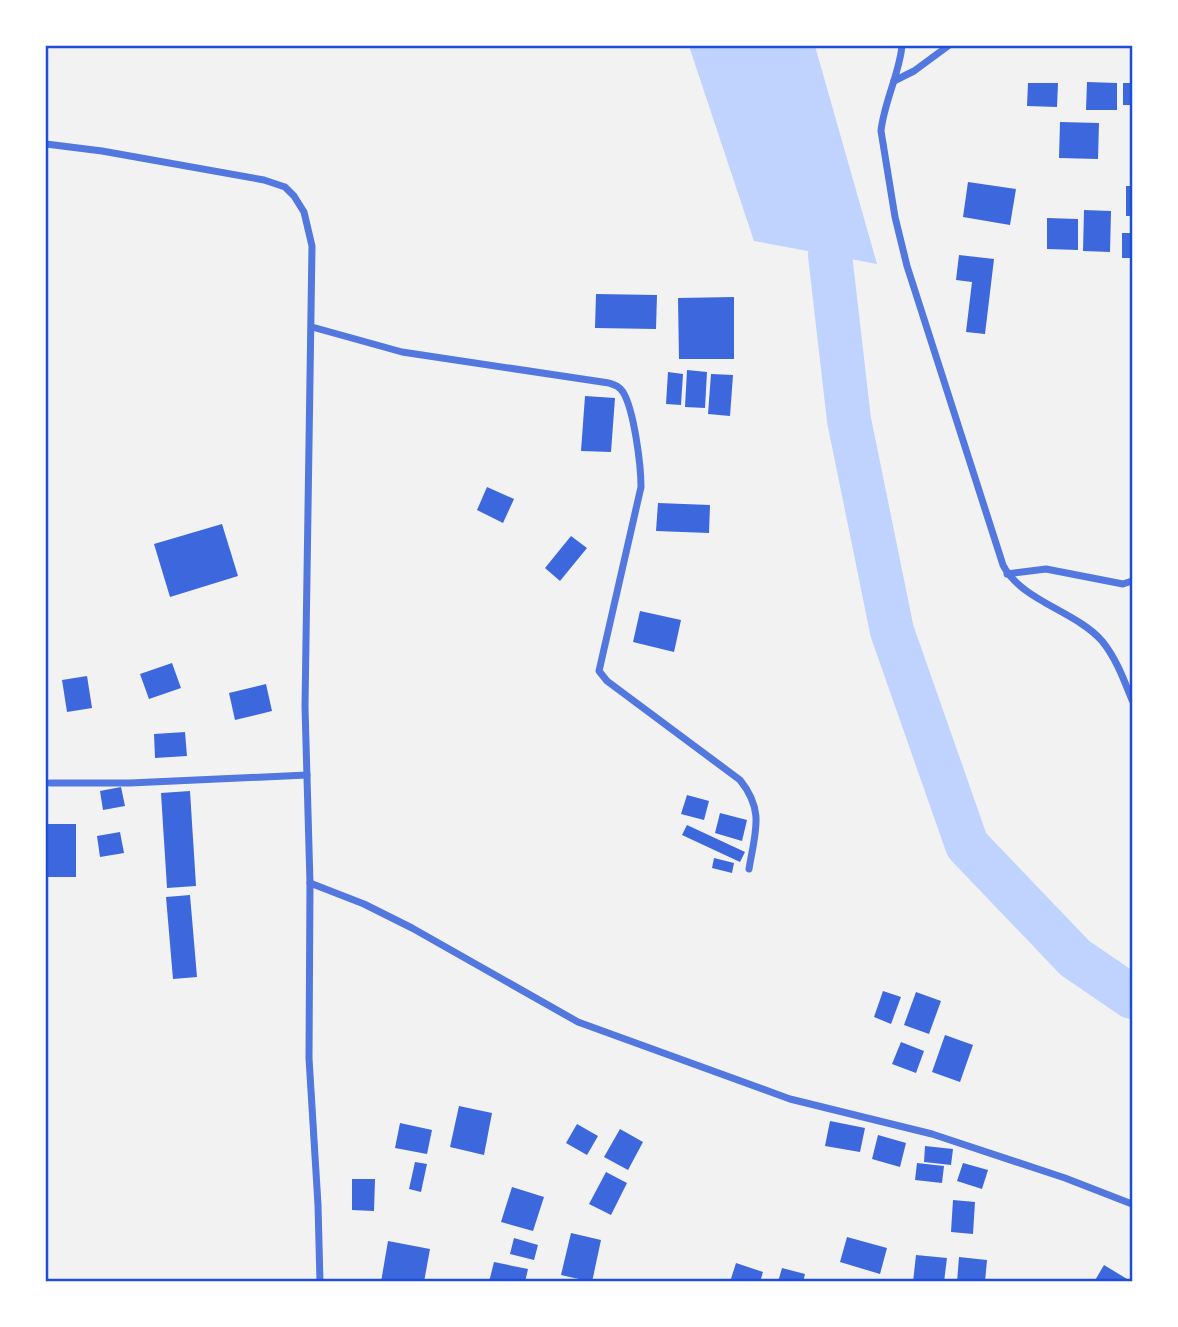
<svg xmlns="http://www.w3.org/2000/svg" width="1178" height="1327" viewBox="0 0 1178 1327" font-family="Mulish,sans-serif">
<style>
.water{fill:#bfd3fe}
.lines{fill:none;stroke-linecap:round;stroke-linejoin:round}
.river{stroke:#bfd3fe;stroke-width:44}
.building{fill:#3d67dc}
.minor{stroke:#5277de;stroke-width:7}
.neatline{fill:none;stroke:#1d4ed8;stroke-width:2.5}
</style>
<rect width="100%" height="100%" fill="#f2f2f2"/>
<!-- water -->
<polygon class="water" points="689,46 815,46 877,264 754,241"/>
<g class="lines">
<!-- river -->
<polyline class="river" points="830,255 849,420 892,631 967,845 1075,958 1132,997"/>
</g>
<!-- building -->
<g class="building">
<polygon points="1087,82 1117,83 1117,110 1086,110"/>
<polygon points="1028,83 1058,83 1057,107 1027,106"/>
<rect x="1123" y="83" width="9" height="22"/>
<polygon points="1060,122 1099,123 1098,159 1059,158"/>
<polygon points="968,182 1016,189 1010,225 963,217"/>
<rect x="1126" y="186" width="6" height="30"/>
<polygon points="1084,210 1111,211 1110,252 1083,251"/>
<polygon points="1047,218 1078,219 1078,250 1047,249"/>
<rect x="1122" y="233" width="10" height="25"/>
<polygon points="959,255 994,259 985,334 966,332 972,282 956,280"/>
<polygon points="596,294 657,295 656,329 595,328"/>
<polygon points="734,297 734,359 679,359 678,298"/>
<polygon points="687,370 707,372 705,408 685,407"/>
<polygon points="668,372 683,374 681,405 666,404"/>
<polygon points="711,374 733,375 730,416 708,414"/>
<polygon points="585,396 615,398 611,452 581,451"/>
<polygon points="487,487 514,499 503,523 477,510"/>
<polygon points="658,503 710,505 709,533 656,531"/>
<polygon points="222,524 238,576 170,597 154,544"/>
<polygon points="571,536 587,548 560,581 545,568"/>
<polygon points="640,611 681,620 674,652 633,642"/>
<polygon points="172,663 181,688 149,699 140,674"/>
<polygon points="87,676 92,708 67,712 62,680"/>
<polygon points="266,684 272,711 235,720 229,693"/>
<polygon points="185,732 187,756 155,758 154,734"/>
<polygon points="121,787 125,806 103,810 100,791"/>
<polygon points="190,791 196,886 167,888 161,793"/>
<polygon points="687,795 709,801 704,820 681,814"/>
<polygon points="720,813 747,820 742,841 715,833"/>
<rect x="46" y="824" width="30" height="53"/>
<polygon points="687,825 745,852 740,862 682,835"/>
<polygon points="120,832 124,853 100,857 97,836"/>
<polygon points="714,858 734,863 732,873 712,868"/>
<polygon points="190,895 197,977 173,979 166,897"/>
<polygon points="883,991 901,997 891,1024 874,1017"/>
<polygon points="916,992 941,1001 929,1034 904,1025"/>
<polygon points="945,1035 973,1045 960,1082 932,1072"/>
<polygon points="901,1042 924,1051 916,1073 892,1064"/>
<polygon points="459,1106 492,1113 484,1155 450,1147"/>
<polygon points="830,1121 865,1128 860,1152 825,1146"/>
<polygon points="400,1123 432,1130 427,1154 395,1148"/>
<polygon points="577,1124 598,1136 587,1155 566,1143"/>
<polygon points="620,1129 643,1142 628,1170 604,1157"/>
<polygon points="878,1135 906,1143 900,1167 872,1159"/>
<polygon points="925,1146 953,1149 951,1165 924,1162"/>
<polygon points="415,1162 427,1164 421,1192 409,1189"/>
<polygon points="917,1163 944,1166 942,1183 915,1180"/>
<polygon points="963,1163 988,1170 982,1189 957,1181"/>
<polygon points="606,1172 627,1183 611,1215 589,1204"/>
<polygon points="352,1179 375,1179 374,1211 352,1210"/>
<polygon points="512,1187 544,1197 533,1231 501,1222"/>
<polygon points="953,1200 975,1202 973,1234 951,1232"/>
<polygon points="571,1233 601,1240 592,1282 561,1275"/>
<polygon points="847,1237 887,1248 880,1274 840,1262"/>
<polygon points="514,1238 538,1245 534,1260 510,1254"/>
<polygon points="388,1241 430,1249 424,1282 381,1282"/>
<polygon points="916,1255 947,1258 944,1282 913,1282"/>
<polygon points="959,1257 987,1260 985,1282 957,1282"/>
<polygon points="494,1262 528,1269 525,1282 489,1282"/>
<polygon points="736,1263 763,1272 760,1282 730,1282"/>
<polygon points="1104,1265 1132,1282 1094,1282"/>
<polygon points="782,1268 805,1274 803,1282 778,1282"/>
</g>
<g class="lines">
<!-- minor -->
<g class="minor">
<path d="M902,46C899,75 884,102 881,131L895,217L907,266L1003,565C1021,601 1076,611 1102,641C1116,658 1124,680 1132,700"/>
<polyline points="894,81 914,71 948,46"/>
<polyline points="46,144 102,151 264,180 285,187 294,196 304,212 312,246 305,707 310,883 309,1058 318,1205 320,1282"/>
<path d="M312,327L402,352L609,383C615,385 619,386 623,392C634,410 641,465 641,487L599,671L607,681L740,780C765,811 755,832 749,869"/>
<polyline points="1007,574 1046,569 1123,584 1132,581"/>
<polyline points="50,783 130,783 307,775"/>
<polyline points="310,883 364,904 412,928 578,1022 790,1099 932,1134 1065,1178 1132,1204"/>
</g>
</g>
<!-- border -->
<rect width="1178" height="1327" fill="none" stroke="#ffffff" stroke-width="94"/>
<rect x="47" y="47" width="1084" height="1233" class="neatline"/>
</svg>
